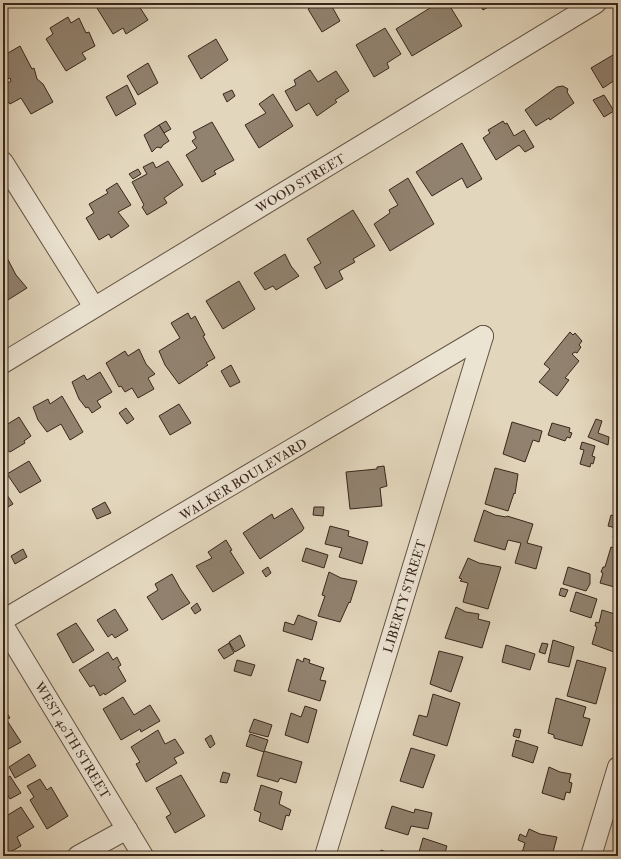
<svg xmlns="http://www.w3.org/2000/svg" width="621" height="859" viewBox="0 0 621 859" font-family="'IM FELL Double Pica',serif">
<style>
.building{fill:#91826f;stroke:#3a271c}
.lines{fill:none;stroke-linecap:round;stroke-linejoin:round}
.street-casing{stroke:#645344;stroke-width:22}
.street{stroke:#ece4d3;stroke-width:20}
.labels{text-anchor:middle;stroke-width:4;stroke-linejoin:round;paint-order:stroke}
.street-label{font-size:13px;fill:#3a271c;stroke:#ece4d3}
</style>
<rect width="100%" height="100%" fill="#e2d6bc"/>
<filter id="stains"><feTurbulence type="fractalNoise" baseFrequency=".005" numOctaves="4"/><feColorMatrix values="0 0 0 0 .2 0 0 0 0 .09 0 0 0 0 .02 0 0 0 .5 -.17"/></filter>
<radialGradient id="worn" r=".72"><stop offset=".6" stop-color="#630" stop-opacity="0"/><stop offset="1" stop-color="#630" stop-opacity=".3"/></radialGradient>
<!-- building -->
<g class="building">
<polygon points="105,3 137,3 148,20 126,34 123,28 113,34 97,8"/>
<polygon points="317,3 330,3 340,21 322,32 308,9"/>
<polygon points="438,3 448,3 462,26 412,56 396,29"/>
<polygon points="479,3 495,3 483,10"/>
<polygon points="68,17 71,23 79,18 86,33 89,32 95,46 82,53 86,59 66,71 46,39 53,34 50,28"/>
<polygon points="385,28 401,54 387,63 389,68 374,77 356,45"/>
<polygon points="216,39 228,60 201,79 188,56"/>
<polygon points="20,46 32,69 34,68 37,79 43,84 53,102 31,114 21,98 10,104 3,96 3,86 11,81 10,78 7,79 3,72 3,56"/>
<polygon points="618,52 618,78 603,88 591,68"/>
<polygon points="148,63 158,83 138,95 127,76"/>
<polygon points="310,70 318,82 336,71 349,91 335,100 337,102 317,116 309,103 296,111 285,91 296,85 294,80"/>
<polygon points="127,85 136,104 116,116 106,97"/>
<polygon points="563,86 568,89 567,92 574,103 550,120 549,118 536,126 525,110 557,87"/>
<polygon points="232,90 235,96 227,102 223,94"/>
<polygon points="273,94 293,126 259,148 245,125 266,113 259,104"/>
<polygon points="604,95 614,111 604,117 593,100"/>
<polygon points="166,121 171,129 164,133 159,125"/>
<polygon points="503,121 505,124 507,123 514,136 524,130 534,147 525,152 519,145 496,160 483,138 490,133 488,130"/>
<polygon points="212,122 234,160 214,171 216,174 202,182 186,155 197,148 192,141 196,138 193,132"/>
<polygon points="159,125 169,141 163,145 161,148 157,147 152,152 144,135"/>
<polygon points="462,143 482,179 467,188 462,178 432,196 416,172"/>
<polygon points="168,161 183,185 164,198 167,203 147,215 142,207 144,205 132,182 147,174 143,167 153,162 156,168"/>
<polygon points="138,169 141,174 133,179 129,174"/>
<polygon points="408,178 434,224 390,251 374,224 390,213 389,210 398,205 389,190"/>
<polygon points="117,183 131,205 118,212 129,226 111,238 109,234 99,240 86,218 94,213 89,204 108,193 106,190"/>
<polygon points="353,210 375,246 353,259 355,262 339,271 343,279 326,289 314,267 321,263 307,239"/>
<polygon points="3,250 16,275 27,288 3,303"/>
<polygon points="285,254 291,266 299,276 276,290 273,286 265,290 254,273"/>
<polygon points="239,281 255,309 223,329 206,301"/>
<polygon points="188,313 191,319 195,316 205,335 203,336 215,358 206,363 208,365 179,384 165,365 159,351 180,338 171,323"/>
<polygon points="570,332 573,335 575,333 582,341 579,345 581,347 577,353 575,352 572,354 579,361 565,378 569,380 557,396 539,382 550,369 544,364"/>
<polygon points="139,349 146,364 155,374 148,378 154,389 138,398 132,388 125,392 121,386 119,387 106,363 125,351 128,356"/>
<polygon points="231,365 240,382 230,387 221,371"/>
<polygon points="100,372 112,392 97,401 101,407 92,413 88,407 86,408 79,399 72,382 84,375 87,380"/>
<polygon points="62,396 83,432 70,440 61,424 47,432 38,420 33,407 48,399 50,404"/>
<polygon points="179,404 191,423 170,435 159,416"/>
<polygon points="126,408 134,419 127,424 119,413"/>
<polygon points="19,417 31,436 24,441 25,443 10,452 7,450 6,452 3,448 3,427"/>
<polygon points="596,419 602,421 598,433 609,437 608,445 588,437"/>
<polygon points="512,422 542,431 539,442 533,440 525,462 503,454"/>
<polygon points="552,423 570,428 569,432 572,433 570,438 567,437 565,441 548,435"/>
<polygon points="582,442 595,446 592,456 595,457 593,464 591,463 590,467 580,464 584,450 580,449"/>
<polygon points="29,461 41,481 20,493 7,474"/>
<polygon points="384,466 387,486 380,488 382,506 350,509 346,472 377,469 377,467"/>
<polygon points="495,468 518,474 515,494 514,493 508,511 485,504"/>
<polygon points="3,489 13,504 3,510"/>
<polygon points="105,502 111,513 97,519 92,509"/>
<polygon points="314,507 324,507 323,516 313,515"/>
<polygon points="292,508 304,528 302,531 260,559 243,533 272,514 274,519"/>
<polygon points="484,510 495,515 506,517 507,516 533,524 527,543 542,547 536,569 515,563 521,543 508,540 505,550 474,541"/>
<polygon points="611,515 618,517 618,538 613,537 616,528 608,526"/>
<polygon points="330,526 349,531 348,536 368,542 362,564 339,557 342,548 325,544"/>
<polygon points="226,540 232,550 230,551 244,573 213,592 196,566 212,558 208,552"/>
<polygon points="611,547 618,549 618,588 600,583 603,573 601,572 603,567 605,567"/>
<polygon points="306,548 328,555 324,568 302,561"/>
<polygon points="23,549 27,557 15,564 11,556"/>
<polygon points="468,558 479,563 501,567 488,609 463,602 468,583 460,581 462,579 459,578"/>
<polygon points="268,567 271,573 266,577 262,571"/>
<polygon points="568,567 590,574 590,584 586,591 563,584"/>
<polygon points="329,572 341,578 357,581 350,603 349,602 340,622 318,616 325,596 322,595"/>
<polygon points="172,574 181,590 190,603 162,620 147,597 158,590 155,584"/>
<polygon points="561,588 568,590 565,597 559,595"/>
<polygon points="576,592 597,599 591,618 570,611"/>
<polygon points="197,603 201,610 195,614 191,608"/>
<polygon points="456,607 466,612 479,614 478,619 490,622 482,648 445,638"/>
<polygon points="115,609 128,630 115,638 112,634 108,637 97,620"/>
<polygon points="602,610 618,615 618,637 614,652 592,644 597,627 595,626 596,622 599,623"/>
<polygon points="298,615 317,622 312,640 283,631 285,622 294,625"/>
<polygon points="76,623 94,650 73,663 57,634"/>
<polygon points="240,635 245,646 235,652 229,642"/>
<polygon points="553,640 574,647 569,667 548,662"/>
<polygon points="229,643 234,653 224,659 218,650"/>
<polygon points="542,643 548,644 545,654 539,652"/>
<polygon points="506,645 535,654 530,670 502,662"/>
<polygon points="439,651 463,657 451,692 430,684"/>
<polygon points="108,652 113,660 117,657 121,665 118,667 126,681 105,695 104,693 100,696 94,685 90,687 79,670"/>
<polygon points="304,658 310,660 309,663 324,668 320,680 326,681 320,701 288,691 297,659 303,662"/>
<polygon points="237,660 255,665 251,676 234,671"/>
<polygon points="577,660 606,668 596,704 567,696"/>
<polygon points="433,694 460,703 447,746 413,735 419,715 427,717"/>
<polygon points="123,697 134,715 150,705 160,721 141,732 140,729 121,740 103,709"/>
<polygon points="556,698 586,707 583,717 590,719 582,746 554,738 554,735 548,733"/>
<polygon points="305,706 317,710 308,743 285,735 291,713 301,717"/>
<polygon points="3,707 10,718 6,719 21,742 3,752"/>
<polygon points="254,719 272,725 268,737 249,732"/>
<polygon points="515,729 521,730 519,738 513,736"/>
<polygon points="158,730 165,744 175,739 184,753 174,758 177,763 146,782 136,764 140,762 131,747"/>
<polygon points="250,734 268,740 264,752 246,746"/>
<polygon points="211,735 215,744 210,748 205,739"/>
<polygon points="516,740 538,747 533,763 512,756"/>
<polygon points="411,748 435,755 423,788 400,781"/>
<polygon points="264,751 302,762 296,783 280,778 278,782 257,776"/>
<polygon points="29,754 36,766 15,778 9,767"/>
<polygon points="549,767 560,772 571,774 569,782 572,783 570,793 566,792 564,800 542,793"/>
<polygon points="223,772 230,774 227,783 220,782"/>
<polygon points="181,775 205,816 175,833 166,817 171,814 156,788"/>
<polygon points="10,776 21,793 10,799 3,787 3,781"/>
<polygon points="40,779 47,790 51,787 68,816 47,829 30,800 34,797 27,786"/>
<polygon points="261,785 282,792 279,804 291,810 289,816 286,815 282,830 259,821 261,813 254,810"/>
<polygon points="392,806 414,813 415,809 432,813 428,829 411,826 408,835 385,828"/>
<polygon points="21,807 34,827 17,837 21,846 3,856 3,818"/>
<polygon points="529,829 540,834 557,837 552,856 521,856 525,843 518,840 520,834 526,837"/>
<polygon points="423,838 447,846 444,856 432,856 419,852"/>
<polygon points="381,850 392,854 402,856 379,856"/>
</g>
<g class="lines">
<defs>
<g id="street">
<polyline points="3,162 94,307"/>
<polyline points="3,363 596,3"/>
<polyline points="3,620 483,336"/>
<polyline points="3,625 143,856"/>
<polyline points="78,856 127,829"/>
<polyline points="325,856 483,336"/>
<polyline points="591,856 618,767"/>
</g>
</defs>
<!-- street casing -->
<use href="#street" class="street-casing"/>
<!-- street -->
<use href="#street" class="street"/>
</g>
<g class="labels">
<!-- street labels -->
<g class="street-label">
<text transform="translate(300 183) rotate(-31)" y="5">WOOD STREET</text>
<text transform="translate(243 479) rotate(-31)" y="5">WALKER BOULEVARD</text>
<text transform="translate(404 596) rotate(-73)" y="5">LIBERTY STREET</text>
<text transform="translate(73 740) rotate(59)" y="5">WEST 40TH STREET</text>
</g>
</g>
<!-- margin -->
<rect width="621" height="859" fill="none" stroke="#e2d6bc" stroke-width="16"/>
<rect x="4" y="4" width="613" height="851" fill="none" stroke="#3a271c" stroke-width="2"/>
<rect x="8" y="8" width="605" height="843" fill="none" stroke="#3a271c"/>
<rect width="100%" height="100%" filter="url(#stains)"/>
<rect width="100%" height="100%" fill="url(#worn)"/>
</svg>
